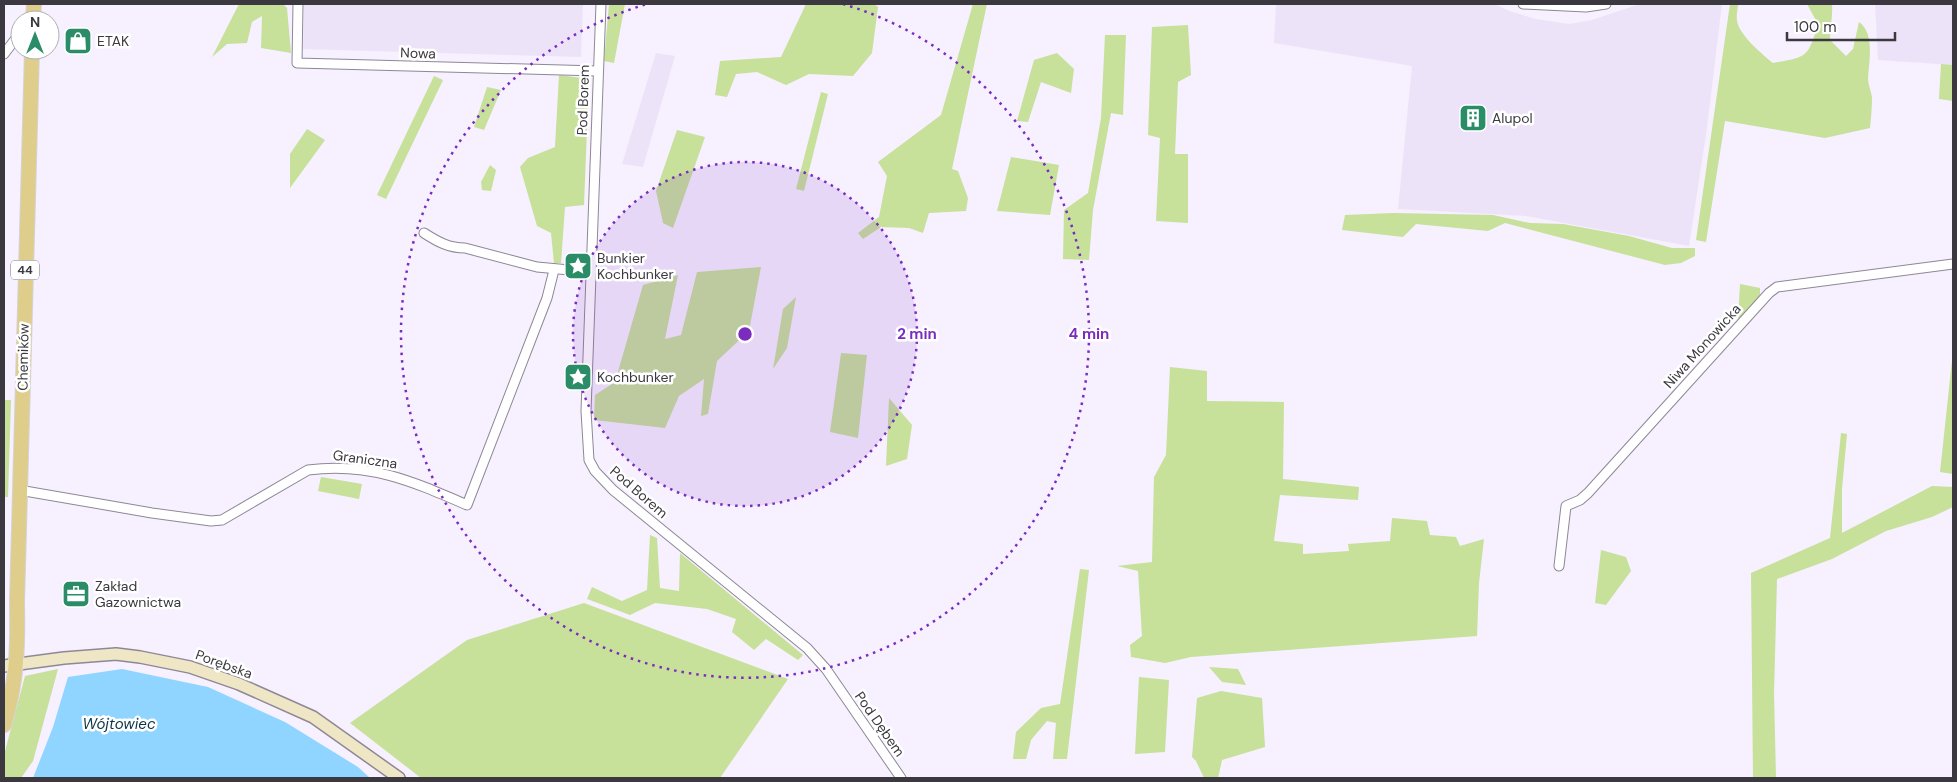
<svg xmlns="http://www.w3.org/2000/svg" width="1957" height="782" viewBox="0 0 1957 782" font-family="'DM Sans',sans-serif">
<style>
.built{fill:#ede3f9}
.green{fill:#c7e09a}
.water{fill:#90d5ff}
.lines{fill:none;stroke-linecap:round;stroke-linejoin:round}
.street-casing{stroke:#8e8896;stroke-width:11}
.secondary-casing{stroke:#8e8896;stroke-width:14}
.primary-casing{stroke:#d4d3d5;stroke-width:16}
.street{stroke:#fff;stroke-width:9}
.secondary{stroke:#efe6c5;stroke-width:11}
.primary{stroke:#dfcd8b;stroke-width:14}
.ring{fill:none;stroke:#7b2cbf;stroke-width:2.5;stroke-dasharray:2.5 5}
.labels{text-anchor:middle;stroke-width:5;stroke-linejoin:round;paint-order:stroke}
.shield{fill:#fff;stroke:#767479;stroke-width:1}
.shield-label{font-size:12px;font-weight:bold;fill:#3b393f}
.poi-label{font-size:14px;fill:#3b393f;stroke:#fff;text-anchor:start}
.street-label{font-size:14px;fill:#3b393f;stroke:#fff}
.water-label{font-size:15px;font-style:italic;fill:#0c3549;stroke:#fff}
.centre{fill:#7b2cbf;stroke:#fff;stroke-width:2.5}
.ring-label{font-size:15px;text-anchor:middle;font-weight:bold;fill:#7b2cbf;stroke:#fff;stroke-width:5;stroke-linejoin:round;paint-order:stroke}
</style>
<rect width="100%" height="100%" fill="#f6f0ff"/>
<!-- built -->
<g class="built">
<polygon points="304,4 583,4 581,57 303,49"/>
<polygon points="1276,4 1494,4 1512,12 1536,19 1569,24 1592,20 1640,4 1722,4 1707,128 1689,246 1526,216 1398,209 1412,66 1274,43"/>
<polygon points="1875,4 1953,4 1953,65 1878,60"/>
<polygon points="656,53 675,56 643,167 622,164"/>
</g>
<!-- green -->
<g class="green">
<polygon points="239,4 283,4 287,8 291,53 261,48 262,16 252,22 247,43 227,44 212,57"/>
<polygon points="609,4 625,4 614,63 604,61"/>
<polygon points="806,4 874,4 878,7 872,53 853,76 809,74 786,85 757,72 736,74 727,97 715,95 720,61 781,57"/>
<polygon points="973,4 987,4 952,169 958,171 968,198 966,211 929,213 923,233 909,228 881,227 863,239 858,233 879,217 887,176 878,162 941,115"/>
<path d="M1730,4H1738C1738,9 1736,15 1737,20C1738,34 1762,54 1773,63C1807,57 1808,58 1818,24L1807,4H1832C1833,16 1830,27 1830,40L1846,56L1853,49L1859,22C1875,33 1869,61 1868,78C1868,84 1871,91 1872,97C1872,107 1871,118 1870,128L1825,138L1725,121L1706,242L1696,240Z"/>
<polygon points="1188,25 1191,75 1178,82 1175,154 1188,154 1188,223 1156,221 1160,138 1148,135 1152,27"/>
<polygon points="1105,35 1126,35 1123,115 1111,113 1093,210 1089,260 1063,259 1064,210 1088,193 1101,118"/>
<polygon points="1057,53 1074,69 1071,93 1041,82 1028,122 1017,121 1034,60"/>
<polygon points="1941,64 1953,65 1953,101 1939,99"/>
<polygon points="559,75 589,79 584,205 565,207 561,263 554,263 551,233 537,226 520,167 528,158 555,147"/>
<polygon points="434,76 443,80 386,199 377,195"/>
<polygon points="487,87 501,90 484,130 474,127"/>
<polygon points="821,92 828,94 804,191 796,189"/>
<polygon points="307,129 325,140 290,188 290,154"/>
<polygon points="677,130 705,137 673,228 663,223 656,191"/>
<polygon points="1011,157 1059,165 1050,215 997,211"/>
<polygon points="490,165 496,170 491,191 482,190 481,182"/>
<polygon points="1394,213 1493,215 1530,223 1563,224 1629,236 1672,248 1695,248 1695,256 1681,263 1665,265 1505,223 1488,231 1416,224 1403,237 1342,230 1345,215"/>
<polygon points="761,267 749,331 717,361 708,414 701,416 704,379 679,396 665,428 594,420 595,395 615,382 643,285 678,275 665,339 681,335 697,272"/>
<polygon points="1740,284 1760,288 1760,297 1738,321"/>
<polygon points="796,297 787,348 773,369 783,309"/>
<polygon points="1953,351 1953,474 1940,472"/>
<polygon points="841,353 867,355 858,438 830,432"/>
<polygon points="1170,367 1207,371 1207,401 1284,402 1283,479 1359,487 1358,500 1280,495 1274,541 1303,544 1303,554 1349,551 1348,544 1390,541 1392,518 1427,521 1430,535 1456,537 1460,546 1484,539 1479,583 1477,636 1191,657 1165,663 1131,657 1130,645 1142,636 1138,571 1117,566 1152,562 1154,477 1166,455"/>
<polygon points="889,398 912,425 907,459 886,466"/>
<polygon points="4,400 11,400 8,497 4,497"/>
<polygon points="1841,433 1847,434 1842,489 1842,533 1932,486 1953,487 1953,507 1932,517 1886,531 1832,559 1777,579 1774,694 1776,777 1753,778 1751,573 1830,538"/>
<polygon points="321,477 362,484 359,499 318,491"/>
<polygon points="650,535 657,538 660,588 679,591 680,553 803,655 798,660 766,639 754,650 732,632 736,619 707,609 655,603 630,615 587,599 592,587 622,601 647,590"/>
<polygon points="1601,550 1626,557 1631,571 1606,605 1595,603"/>
<polygon points="1080,569 1089,570 1067,759 1053,759 1056,723 1047,721 1031,740 1026,759 1013,759 1016,732 1041,708 1060,704"/>
<polygon points="584,603 788,679 720,778 421,778 350,723 467,640"/>
<polygon points="1209,667 1238,669 1246,685 1222,682"/>
<polygon points="58,669 33,761 21,778 4,778 4,755 25,676"/>
<polygon points="1139,677 1169,680 1165,752 1135,754"/>
<polygon points="1221,691 1262,698 1265,747 1222,760 1218,778 1204,778 1196,761 1192,757 1197,698"/>
</g>
<!-- water -->
<polygon class="water" points="122,669 208,687 285,722 358,767 370,778 33,778 53,727 68,677"/>
<g class="lines">
<defs>
<g id="street">
<polyline points="298,4 297,63 598,71"/>
<polyline points="601,4 586,411 589,460 595,471 613,490 807,648 826,669 901,778"/>
<polyline points="1523,4 1586,7 1606,4"/>
<polyline points="4,54 20,33"/>
<path d="M424,233C438,242 449,248 465,248L537,267L591,272"/>
<path d="M19,490L152,513L211,521L222,520L308,470C369,462 412,481 467,505L547,298L554,270"/>
<polyline points="1559,566 1566,506 1580,500 1588,493 1769,293 1777,287 1953,264"/>
</g>
<polyline id="secondary" points="4,666 64,658 116,654 140,657 190,667 239,684 313,717 399,778"/>
<g id="primary">
<polyline points="33,20 34,4"/>
<path d="M4,725C17,681 18,648 17,602L32,50"/>
</g>
</defs>
<!-- street casing -->
<use href="#street" class="street-casing"/>
<!-- secondary casing -->
<use href="#secondary" class="secondary-casing"/>
<!-- primary casing -->
<use href="#primary" class="primary-casing"/>
<!-- street -->
<use href="#street" class="street"/>
<!-- secondary -->
<use href="#secondary" class="secondary"/>
<!-- primary -->
<use href="#primary" class="primary"/>
</g>
<!-- distance rings -->
<circle cx="745" cy="334" r="172" fill="#7b2cbf" fill-opacity=".12"/>
<g class="ring">
<circle cx="745" cy="334" r="172"/>
<path d="M843 4A344 344 0 1 1 647 4"/>
</g>
<!-- icons -->
<defs>
<symbol id="shop-square" viewBox="-11 -11 22 22"><rect x="-9" y="-9" width="18" height="18" rx="4" fill="#2b8d67" stroke="#fff"/><path d="M-5-2.5h2.3a2.7 3.5 0 0 1 5.4 0H5L5.5 6h-11ZM-1.5-2.5h3a1.5 2.3 0 0 0-3 0Z" fill="#fff"/></symbol>
<symbol id="building-square" viewBox="-11 -11 22 22"><rect x="-9" y="-9" width="18" height="18" rx="4" fill="#2b8d67" stroke="#fff"/><path d="M-4-6H4V6H1V3H-1V6H-4ZM-2.5-4.3h1.7v1.8h-1.7ZM.8-4.3h1.7v1.8H.8ZM-2.5-1h1.7V.8h-1.7ZM.8-1h1.7V.8H.8Z" fill="#fff"/></symbol>
<symbol id="sight-square" viewBox="-11 -11 22 22"><rect x="-9" y="-9" width="18" height="18" rx="4" fill="#2b8d67" stroke="#fff"/><path d="M0-6L1.8-2.2L6-1.7L2.9 1.2L3.7 5.4L0 3.3L-3.7 5.4L-2.9 1.2L-6-1.7L-1.8-2.2Z" fill="#fff"/></symbol>
<symbol id="office-square" viewBox="-11 -11 22 22"><rect x="-9" y="-9" width="18" height="18" rx="4" fill="#2b8d67" stroke="#fff"/><path d="M-6-3h4V-5.5h4V-3h4V5H-6ZM-1-4.5V-3h2v-1.5ZM-6 0V1H6V0Z" fill="#fff"/></symbol>
</defs>
<g fill-rule="evenodd">
<use href="#shop-square" x="62" y="25" width="32" height="32"/>
<use href="#building-square" x="1457" y="102" width="32" height="32"/>
<use href="#sight-square" x="562" y="250" width="32" height="32"/>
<use href="#sight-square" x="562" y="361" width="32" height="32"/>
<use href="#office-square" x="60" y="578" width="32" height="32"/>
</g>
<g class="labels">
<!-- shield labels -->
<rect class="shield" x="11" y="260.5" width="28" height="19" rx="4"/>
<g class="shield-label">
<text x="25" y="274">44</text>
</g>
<!-- poi labels -->
<g class="poi-label">
<text x="97" y="46">ETAK</text>
<text x="1492" y="123">Alupol</text>
<text x="597" y="263">Bunkier<tspan x="597" dy="16">Kochbunker</tspan></text>
<text x="597" y="382">Kochbunker</text>
<text x="95" y="591">Zakład<tspan x="95" dy="16">Gazownictwa</tspan></text>
</g>
<!-- street labels -->
<g class="street-label">
<text transform="translate(418 53) rotate(2)" y="5">Nowa</text>
<text transform="translate(583 100) rotate(-88)" y="5">Pod Borem</text>
<text transform="translate(1702 346) rotate(-48)" y="5">Niwa Monowicka</text>
<text transform="translate(23 357) rotate(-89)" y="5">Chemików</text>
<text transform="translate(365 459) rotate(8)" y="5">Graniczna</text>
<text transform="translate(639 492) rotate(41)" y="5">Pod Borem</text>
<text transform="translate(224 664) rotate(20)" y="5">Porębska</text>
<text transform="translate(880 724) rotate(55)" y="5">Pod Dębem</text>
</g>
<!-- water labels -->
<g class="water-label">
<text x="119" y="729">Wójtowiec</text>
</g>
</g>
<circle cx="745" cy="334" r="8" class="centre"/>
<g class="ring-label">
<text x="917" y="339">2 min</text>
<text x="1089" y="339">4 min</text>
</g>
<!-- border -->
<rect width="1957" height="782" fill="none" stroke="#3b393f" stroke-width="10"/>
<!-- north arrow -->
<g transform="translate(35 35)"><circle r="24" fill="#ffffff" stroke="#b1b0b2"/>
<path d="M0-4L9 19L0 12L-9 19Z" fill="#2b8d67"/>
<text y="-8" font-size="14" font-weight="bold" text-anchor="middle" fill="#3b393f">N</text>
</g>
<!-- scale -->
<path d="M1787 32v8h108v-8" fill="none" stroke="#3b393f" stroke-width="2.5"/>
<text x="1794" y="32" font-size="15" fill="#3b393f" stroke="#ffffff" stroke-width="4" paint-order="stroke">100 m</text>
</svg>
